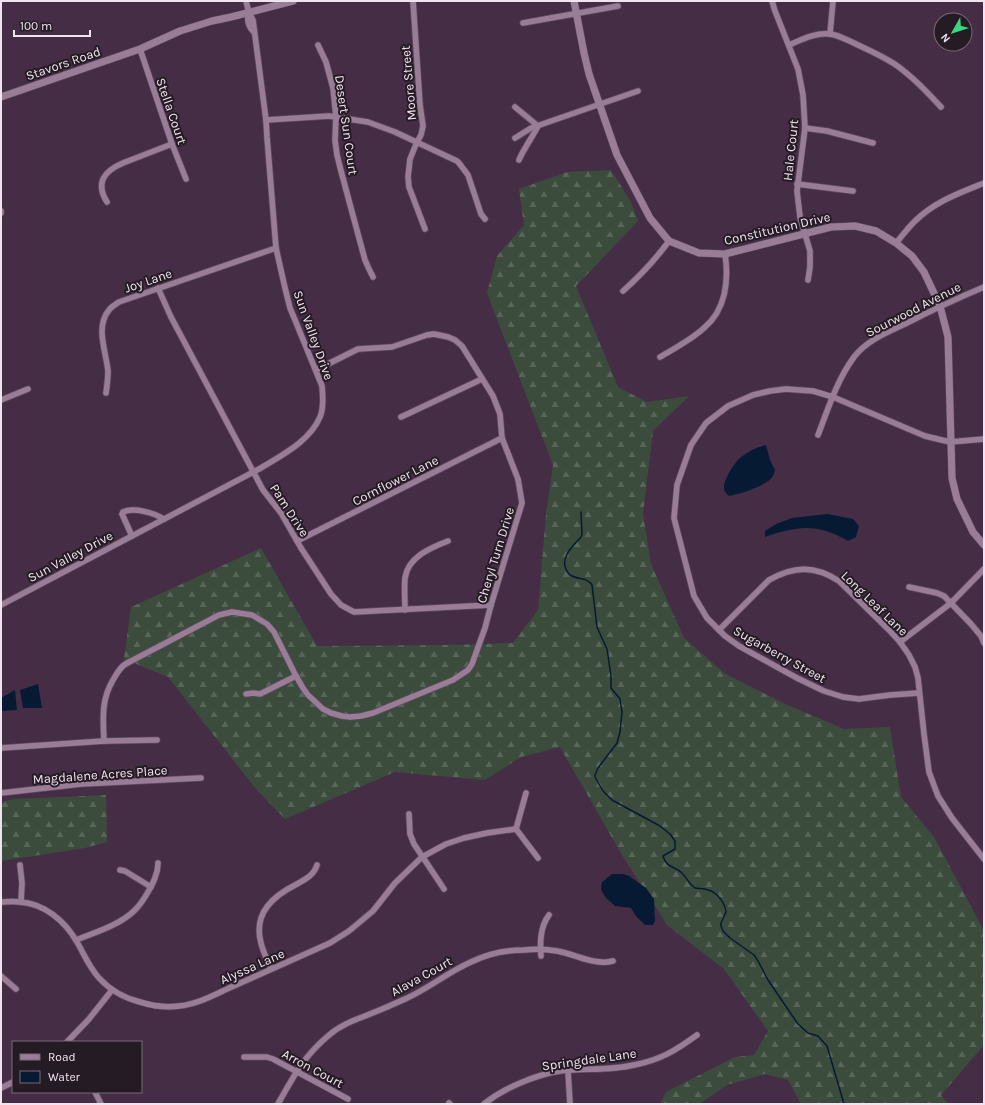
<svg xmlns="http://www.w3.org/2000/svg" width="985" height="1105" viewBox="0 0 985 1105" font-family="Karla,sans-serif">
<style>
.forest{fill:url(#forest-firs)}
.water{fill:#061b33}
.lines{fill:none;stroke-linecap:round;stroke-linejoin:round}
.stream{stroke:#061b33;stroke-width:1.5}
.minor-casing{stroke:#5f4b5e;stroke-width:7}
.tertiary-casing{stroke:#5f4b5e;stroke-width:8}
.minor{stroke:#997d97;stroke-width:5.5}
.tertiary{stroke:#997d97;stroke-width:7}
.labels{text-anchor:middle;stroke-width:4;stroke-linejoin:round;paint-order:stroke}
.street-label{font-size:13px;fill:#f2e3f1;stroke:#251b25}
</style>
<defs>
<pattern id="forest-firs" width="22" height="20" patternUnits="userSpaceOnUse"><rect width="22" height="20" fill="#3b4c3c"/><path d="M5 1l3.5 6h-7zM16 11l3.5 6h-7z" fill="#586659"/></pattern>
</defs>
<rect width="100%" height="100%" fill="#452e45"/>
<!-- forest -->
<g class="forest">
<polygon points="611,170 631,202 638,221 576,286 618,387 647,402 689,396 653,431 643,514 651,564 684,638 724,673 783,703 844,729 890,727 901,797 934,837 984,931 984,1045 941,1095 948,1104 801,1104 788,1080 765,1074 727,1085 699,1104 660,1104 666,1092 735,1057 754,1055 768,1031 724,969 668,926 622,855 560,747 521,757 485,780 395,772 285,819 256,789 168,677 124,659 131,607 261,548 317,646 449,645 513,643 538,610 546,514 553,465 487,293 497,256 524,225 519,189 567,172"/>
<polygon points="106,795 107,842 85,848 1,861 1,802 15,799"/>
</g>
<!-- water -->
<g class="water">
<path d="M766,445L770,460L775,470C774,472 774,474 773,476C767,486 740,494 729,496C727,494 724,492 724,488C723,481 734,463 740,458C747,452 757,447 766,445Z"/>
<path d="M827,514L853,519L859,526L856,537L848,541C817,523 797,526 765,537V531L776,524L792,518Z"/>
<polygon points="38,684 42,708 23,708 20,690"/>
<polygon points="15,690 17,710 1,711 1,698"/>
<polygon points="612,874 623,874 629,876 646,888 654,899 655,921 653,925 645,925 636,916 631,908 615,906 606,898 601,890 602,882"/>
</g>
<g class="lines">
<!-- stream -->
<path class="stream" d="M581,512L582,534L581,537C574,545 560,557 566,569C567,572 570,575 572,576C580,580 586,577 592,585L597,627L601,636L607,649L611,676V688L620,699L622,712L620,732L617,743L598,768L595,775V777L603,791L612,800L660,826L670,834L675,841V849L663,856C666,868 675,866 682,873C687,878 689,884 695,888C699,889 704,888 708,890C717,892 725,903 726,912L721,923V926L723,931L730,938L754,955L758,961L768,980L798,1024L808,1033L818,1036L827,1046L844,1104"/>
<defs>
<g id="minor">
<polyline points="413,1 420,105 423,126 421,135 417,142 410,159 408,177 409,187 425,229"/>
<polyline points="772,1 775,11 798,69 803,95 805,128 797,191 800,217 810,251 810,267 808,280"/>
<path d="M249,13C246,19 249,28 254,32"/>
<polyline points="523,23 618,6"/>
<polyline points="830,34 833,1"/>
<polyline points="318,45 326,62 333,88 336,117 335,140 337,155 341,171 365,260 369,269 373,277"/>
<path d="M789,45C801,40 816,32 830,34C838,35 850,41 858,45C871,51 884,57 896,65C913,77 927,92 941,107"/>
<polyline points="140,49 172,144 186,179"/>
<polyline points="515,107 538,126"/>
<polyline points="266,120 329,116 368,122 395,132 457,161 459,163 468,175 481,214 485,219"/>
<polyline points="805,128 827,131 873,143"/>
<polyline points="515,138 531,128 638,91"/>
<path d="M519,160C524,148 532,138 538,126"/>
<polyline points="797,184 853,191"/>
<path d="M107,202C95,183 104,171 123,163L172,144"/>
<polyline points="1,211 1,213"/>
<path d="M896,243C902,236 908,228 914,222C934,202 959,193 984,183"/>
<polyline points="158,288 171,317 263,490 281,513 301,548 331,594 341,605 354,612 491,605"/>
<path d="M623,291C640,276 655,260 669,241"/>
<path d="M660,357C675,348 691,340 704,328C726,310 729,280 725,254"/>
<path d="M106,393C107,386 108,378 108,371C106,351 95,327 109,310C112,306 116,304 119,302L276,248"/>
<polyline points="1,400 28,389"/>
<polyline points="401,417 482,379"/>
<path d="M818,435C828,409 837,380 854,357C867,340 888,332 907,323C932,310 958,298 984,287"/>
<path d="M132,536L122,514L123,512C134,507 154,513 164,519"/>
<polyline points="297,541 502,438"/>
<polyline points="909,587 937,593 944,596 971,624 981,636 984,643"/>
<path d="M1,605L261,468C282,455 310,441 320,417C324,408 323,396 322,386L295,320L290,308L285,288L276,248L267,137L266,120L253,20L249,13L246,1"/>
<path d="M405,610C405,600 404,588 405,578C408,557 430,548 448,541"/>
<path d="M719,630L769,580C794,566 814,565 839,581L889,630L900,642L909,655L915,667L918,678L924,734L929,772L938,796L952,818L984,859"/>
<polyline points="900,642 951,603 984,569"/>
<polyline points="919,693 890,695 859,699 843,697 824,691 797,678 739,646 725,636 707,618 694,596 674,518 677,485 691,445 706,423 728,406 753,395 770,391 786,389 813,391 833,397 925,436 950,442 984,439"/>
<polyline points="246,694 253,693 260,694 296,676"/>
<path d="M104,741C103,719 101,700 113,680C116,675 119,669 124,665C127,663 131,661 135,659L219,615L232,612L252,615L267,624L274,632L296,676L303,688L308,695L323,709L331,713L342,716L350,717L361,716L373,713L453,680L468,670L472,664L485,628L491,605L522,503L518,479L502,438L500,414L493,396L462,346L455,340L448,337L434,334L427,335L392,347L358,349L316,370"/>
<polyline points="1,748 104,741 157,740"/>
<polyline points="1,793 81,784 201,778"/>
<polyline points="409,814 410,834 414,844 444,889"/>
<polyline points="516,829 526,793"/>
<polyline points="516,829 538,858"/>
<polyline points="20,865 22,883 21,902"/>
<polyline points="120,870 125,871 151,887"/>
<path d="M1,902C7,902 13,901 19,902C44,903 65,921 77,942C84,954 89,967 99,978C110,990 124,998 140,1002C153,1006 166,1008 179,1006C200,1004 217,993 236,985C267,971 299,957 330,943L349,931L373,911L395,883L422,857L446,844L464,838L487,833L516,829"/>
<path d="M76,940C96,932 120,925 135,910C140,905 144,899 148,892C153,883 158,874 158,863"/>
<path d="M541,956C540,942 540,927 549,915"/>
<path d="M271,969C268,961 263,952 261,943C253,913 273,896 297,884C306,879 314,875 317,865"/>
<polyline points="1,976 16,989"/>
<polyline points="67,1042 89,1019 112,990"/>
<polyline points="244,1057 267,1057 273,1059 348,1099"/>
<polyline points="568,1071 570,1104"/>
<polyline points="1,1088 13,1082"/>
<polyline points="95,1092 101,1104"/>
<polyline points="449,1103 450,1104"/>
<path d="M278,1104C293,1077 304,1056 328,1036C339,1026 352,1021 365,1016C378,1011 392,1005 405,999C428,989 448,972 471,962C487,954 506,950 524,950C535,949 546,949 557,951C575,954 595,966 613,961"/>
<path d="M484,1104C504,1088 535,1075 560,1071C584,1068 609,1071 634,1065C660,1060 675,1051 697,1035"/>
</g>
<g id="tertiary">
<polyline points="574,1 584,53 589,74 617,155 650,218 669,241 699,253 725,254 831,227 855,226 876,231 896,243 912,256 924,272 940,306 948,337 952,478 957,499 973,532 984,545"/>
<polyline points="1,97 140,49 180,31 212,21 231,17 293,1"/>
</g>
</defs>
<!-- minor casing -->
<use href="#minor" class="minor-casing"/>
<!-- tertiary casing -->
<use href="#tertiary" class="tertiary-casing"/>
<!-- minor -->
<use href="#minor" class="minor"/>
<!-- tertiary -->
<use href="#tertiary" class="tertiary"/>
</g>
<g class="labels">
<!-- street labels -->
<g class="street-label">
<text transform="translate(63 63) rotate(-19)" y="5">Stavors Road</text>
<text transform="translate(408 83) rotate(-95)" y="5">Moore Street</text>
<text transform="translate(172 111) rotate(71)" y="5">Stella Court</text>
<text transform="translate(347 125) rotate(82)" y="5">Desert Sun Court</text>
<text transform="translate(790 150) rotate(-84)" y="5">Hale Court</text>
<text transform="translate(777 228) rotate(-13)" y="5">Constitution Drive</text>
<text transform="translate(148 280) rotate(-19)" y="5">Joy Lane</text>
<text transform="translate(913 309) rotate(-27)" y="5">Sourwood Avenue</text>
<text transform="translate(314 335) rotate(70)" y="5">Sun Valley Drive</text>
<text transform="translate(395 480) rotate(-27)" y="5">Cornflower Lane</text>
<text transform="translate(290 510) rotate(57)" y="5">Pam Drive</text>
<text transform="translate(495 555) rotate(-73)" y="5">Cheryl Turn Drive</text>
<text transform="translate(70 556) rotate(-28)" y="5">Sun Valley Drive</text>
<text transform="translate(875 603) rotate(44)" y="5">Long Leaf Lane</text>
<text transform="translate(780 654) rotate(29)" y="5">Sugarberry Street</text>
<text transform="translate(100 774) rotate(-4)" y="5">Magdalene Acres Place</text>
<text transform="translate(252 966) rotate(-24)" y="5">Alyssa Lane</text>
<text transform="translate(421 976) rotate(-29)" y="5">Alava Court</text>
<text transform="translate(589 1059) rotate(-8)" y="5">Springdale Lane</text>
<text transform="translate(313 1068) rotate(28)" y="5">Arron Court</text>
</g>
</g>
<!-- border -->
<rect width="985" height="1105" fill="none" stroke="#f2e3f1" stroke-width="4"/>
<!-- legend -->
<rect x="12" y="1041" width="130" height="52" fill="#251b25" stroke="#776b77"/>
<rect x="20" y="1054" width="20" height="6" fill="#997d97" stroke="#776b77"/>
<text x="48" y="1061" font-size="12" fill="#f2e3f1">Road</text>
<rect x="20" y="1071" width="20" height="12" fill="#061b33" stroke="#776b77"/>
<text x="48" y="1081" font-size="12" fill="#f2e3f1">Water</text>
<!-- north arrow -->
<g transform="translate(953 32) rotate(231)"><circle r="19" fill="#251b25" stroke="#776b77"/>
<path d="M0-3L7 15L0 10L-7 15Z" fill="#3bd77f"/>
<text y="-6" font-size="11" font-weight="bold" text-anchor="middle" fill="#f2e3f1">N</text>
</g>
<!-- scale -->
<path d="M14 30v6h76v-6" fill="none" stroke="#f2e3f1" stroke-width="2"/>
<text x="20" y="30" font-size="12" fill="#f2e3f1" stroke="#251b25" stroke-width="3" paint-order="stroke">100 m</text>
</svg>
